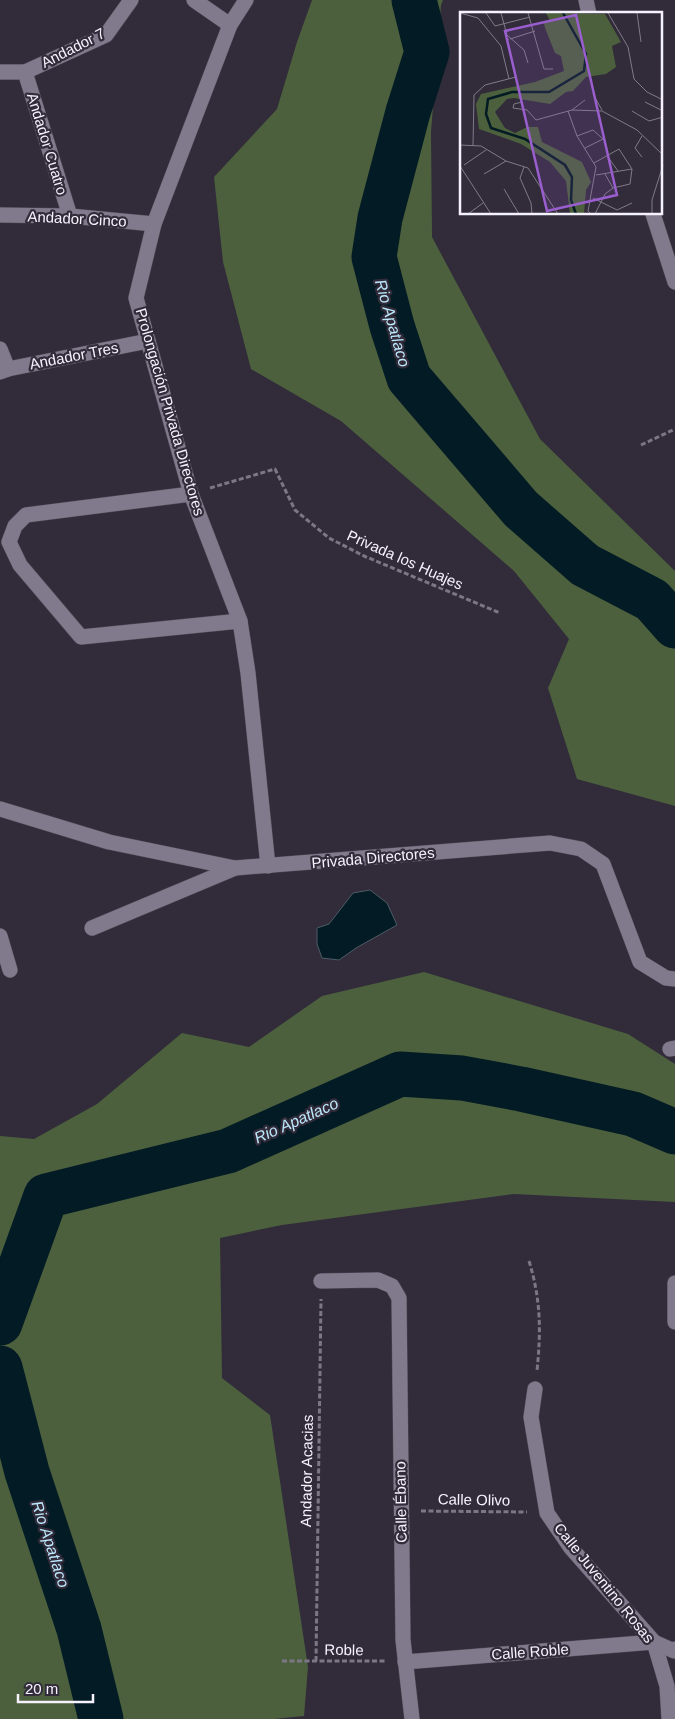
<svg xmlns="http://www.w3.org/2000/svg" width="675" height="1719" viewBox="0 0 675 1719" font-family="Arial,sans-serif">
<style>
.forest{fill:#4c603d}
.water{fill:#031b24;stroke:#4c5c65}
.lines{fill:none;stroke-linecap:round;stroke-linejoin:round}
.river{stroke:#031b24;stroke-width:45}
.street-casing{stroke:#4e4956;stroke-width:16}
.path{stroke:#7c7785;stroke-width:3;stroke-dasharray:5 2.5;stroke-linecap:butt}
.street{stroke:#817a8c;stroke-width:15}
.labels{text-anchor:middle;stroke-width:4.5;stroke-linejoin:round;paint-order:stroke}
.street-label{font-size:15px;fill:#f6f2fd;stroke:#312b3a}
.water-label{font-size:16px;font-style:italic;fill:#bce8fc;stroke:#312b3a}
.inset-river{fill:none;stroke:#031b24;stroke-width:2.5}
.inset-road{fill:none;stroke:#807b88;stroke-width:1}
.view{fill:#9a5ece;fill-opacity:0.15;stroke:#9a5ece;stroke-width:2.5}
.inset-edge{fill:none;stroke:#f6f2fd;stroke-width:2.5}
</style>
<rect width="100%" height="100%" fill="#312b3a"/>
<!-- forest -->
<g class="forest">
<polygon points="312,0 443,0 441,5 431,132 432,237 540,439 675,571 675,806 577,779 548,688 569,639 514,571 341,421 251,369 223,262 214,177 277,109 297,42"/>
<polygon points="424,972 628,1034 675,1064 675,1202 514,1194 282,1225 220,1238 222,1378 270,1415 308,1667 304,1716 274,1719 0,1719 0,1136 34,1139 97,1104 182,1033 249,1047 322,996"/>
</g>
<!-- water -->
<polygon class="water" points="370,890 387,903 397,925 356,948 339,960 322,958 317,944 317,928 329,924 353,893"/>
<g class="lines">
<!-- river -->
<g class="river">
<polyline points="414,0 427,52 408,112 380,218 374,257 392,326 409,378 521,509 585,565 652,600 675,626"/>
<polyline points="0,1323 46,1196 228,1151 400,1074 462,1078 521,1089 633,1114 675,1132"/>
<polyline points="0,1368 27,1472 79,1629 101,1719"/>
</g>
<defs>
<g id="street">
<polyline points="194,0 230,25"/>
<polyline points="246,0 230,25 154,224 136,298 191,494 240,621 248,673 268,866"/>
<polyline points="586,0 589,14"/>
<polyline points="0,72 25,72 106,35 131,0"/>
<polyline points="25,72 70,216"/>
<polyline points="653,214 675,282"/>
<polyline points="0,215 70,216 154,224"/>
<polyline points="0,349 8,369"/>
<polyline points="0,372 8,369 148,341"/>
<polyline points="191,494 26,515 15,526 9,542 20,565 81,637 240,621"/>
<polyline points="0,809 109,842 235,868 550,843 581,849 603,864 640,962 666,978 675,979"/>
<polyline points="92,928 235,868"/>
<polyline points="0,936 10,970"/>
<polyline points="670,1049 675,1048"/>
<polyline points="321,1281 378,1280 392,1286 399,1298 403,1640 412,1719"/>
<polyline points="675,1283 675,1322"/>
<polyline points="535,1389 531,1417 547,1513 571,1548 654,1642 667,1686 669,1719"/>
<polyline points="405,1662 654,1642 674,1651 675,1649"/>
</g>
</defs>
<!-- street casing -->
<use href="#street" class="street-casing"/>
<!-- path -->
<g class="path">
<polyline points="641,445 675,429"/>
<polyline points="210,488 275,469 295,510 329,538 364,556 500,613"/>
<path d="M529,1261C541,1300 541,1331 537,1371"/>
<polyline points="421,1511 527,1512"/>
<polyline points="282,1661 387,1661"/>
<polyline points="316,1661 321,1299"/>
</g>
<!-- street -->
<use href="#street" class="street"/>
</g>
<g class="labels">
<!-- street labels -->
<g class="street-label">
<text transform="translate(73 48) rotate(-27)" y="5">Andador 7</text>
<text transform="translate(47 144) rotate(73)" y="5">Andador Cuatro</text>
<text transform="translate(77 219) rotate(3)" y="5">Andador Cinco</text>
<text transform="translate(74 356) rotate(-11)" y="5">Andador Tres</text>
<text transform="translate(170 412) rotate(74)" y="5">Prolongación Privada Directores</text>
<text transform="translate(405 560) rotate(24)" y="5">Privada los Huajes</text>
<text transform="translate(373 858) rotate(-5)" y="5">Privada Directores</text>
<text transform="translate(307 1471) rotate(-89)" y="5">Andador Acacias</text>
<text transform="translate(474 1500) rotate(1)" y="5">Calle Olivo</text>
<text transform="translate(401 1502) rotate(-91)" y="5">Calle Ébano</text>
<text transform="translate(604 1583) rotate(51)" y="5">Calle Juventino Rosas</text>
<text transform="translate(344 1650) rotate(1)" y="5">Roble</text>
<text transform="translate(530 1652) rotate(-4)" y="5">Calle Roble</text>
</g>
<!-- water labels -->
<g class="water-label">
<text transform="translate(393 323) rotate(74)" y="6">Rio Apatlaco</text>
<text transform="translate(296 1120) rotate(-24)" y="6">Rio Apatlaco</text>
<text transform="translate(51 1544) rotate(72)" y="6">Rio Apatlaco</text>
</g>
</g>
<!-- overview -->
<g transform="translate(460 12)">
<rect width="202" height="202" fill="#312b3a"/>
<path d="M86,1L145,2L161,30L152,34L156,55L146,62L126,65L113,79L106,80L90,92L54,86L47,87L35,100L45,116L55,121L67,115H78L82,130L122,150L131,170L126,178L124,202H110L106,169L90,150L61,132L19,117L16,92L21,82L75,70L104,59L101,44L95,41L85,16L84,11L90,9Z" fill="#4c603d"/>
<path class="inset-river" d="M103,1L126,42L124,59L89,80H52L28,87L26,102L31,116L65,127L105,153L112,165L111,188L116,202"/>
<path class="inset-road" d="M0,1L18,6L41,34L49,67M26,1L35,14L70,5M41,1L47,23L64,38L68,51M68,1L84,57H93M148,1L168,35L174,67L187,80L203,88M177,1L181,30M50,27L75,19M0,64V83M133,82L142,98M62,90L54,92L53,96L67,98L76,108L112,98L142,99L177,118L203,143M185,90L203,99M112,98L125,88M108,99L117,124L136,155L128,199L131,202M172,99L189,109L203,105M117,124L133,118L143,127L125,136M182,124L175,136L182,145M0,133L21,134L46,149L68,156L98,202M13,134L14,83L25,73L56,65L47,28L49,27M148,145L158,159M134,151L159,137L172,157L170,172L153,176L145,182L135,202M4,153L26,138M0,154L31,202M64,155L60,166L71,191L72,202M24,162L46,149M145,162L153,176M136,163L172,157M44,177L59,202M133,186L157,198L172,191M8,202L23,191M192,202V188L203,153"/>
<path class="view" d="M116,3L157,183L87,199L45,19Z"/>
<rect width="202" height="202" class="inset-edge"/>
</g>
<!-- scale -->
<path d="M18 1694v8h75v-8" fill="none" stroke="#f6f2fd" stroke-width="2.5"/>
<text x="25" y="1694" font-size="15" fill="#f6f2fd" stroke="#312b3a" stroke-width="4" paint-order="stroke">20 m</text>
</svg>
